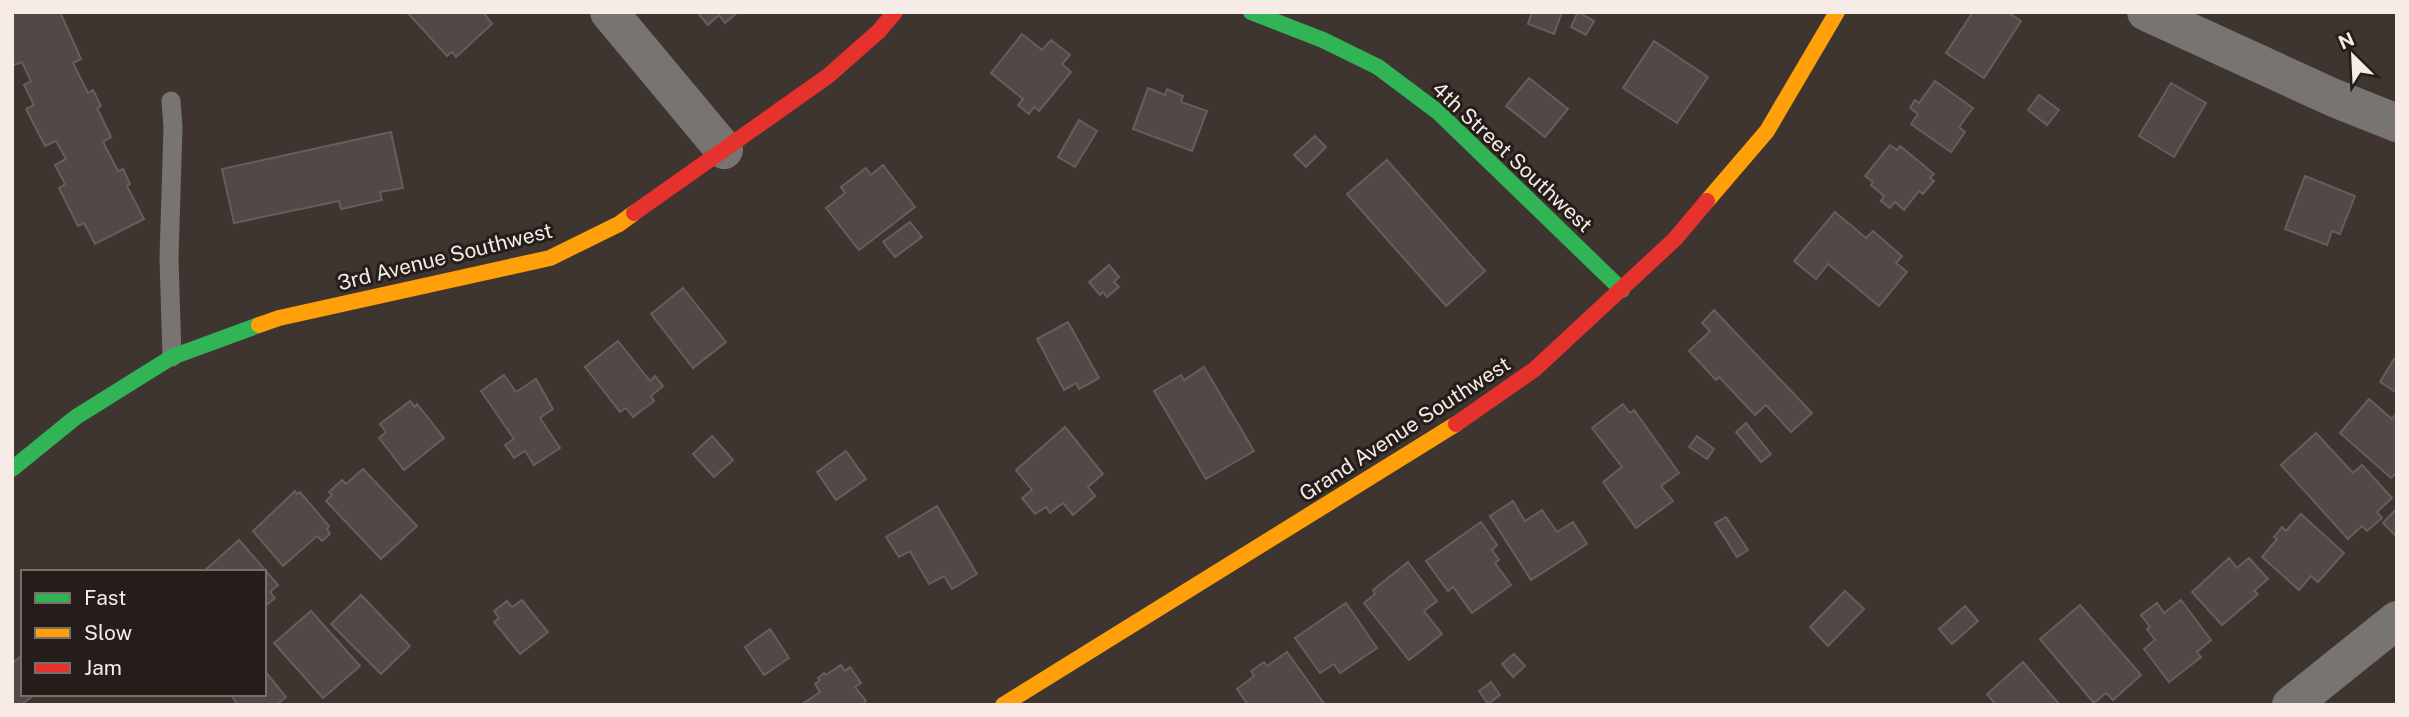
<svg xmlns="http://www.w3.org/2000/svg" width="2409" height="717" viewBox="0 0 2409 717" font-family="'Public Sans',sans-serif">
<style>
.building{fill:#504948;stroke:#655e5d;stroke-width:2}
.lines{fill:none;stroke-linecap:round;stroke-linejoin:round}
.lane{stroke:#787472;stroke-width:19}
.street{stroke:#787472;stroke-width:38}
.fast{stroke:#30b455;stroke-width:16}
.slow{stroke:#ff9f0a;stroke-width:16}
.jam{stroke:#e5322d;stroke-width:16}
.labels{text-anchor:middle;stroke-width:6;stroke-linejoin:round;paint-order:stroke}
.street-label{font-size:21px;fill:#f6ebe6;stroke:#241d19}
</style>
<rect width="100%" height="100%" fill="#3e3531"/>
<!-- building -->
<g class="building">
<polygon points="12,12 60,12 81,59 73,63 88,93 93,90 101,106 97,108 111,137 103,142 118,171 123,169 130,184 127,186 144,219 95,244 84,223 78,226 59,188 65,184 55,165 66,159 56,141 45,146 26,109 34,105 24,85 31,81 22,62 14,65 12,61"/>
<polygon points="407,12 483,12 492,24 456,57 452,52 447,56"/>
<polygon points="697,12 738,12 725,23 719,15 708,25"/>
<polygon points="1532,12 1562,12 1554,34 1528,24"/>
<polygon points="1578,12 1594,21 1586,35 1571,27"/>
<polygon points="1973,12 2007,12 2021,21 1984,78 1946,53"/>
<polygon points="1022,34 1042,50 1051,40 1070,55 1062,64 1071,72 1039,111 1034,107 1029,114 1018,105 1023,99 991,73"/>
<polygon points="1654,41 1708,77 1677,123 1623,88"/>
<polygon points="1529,78 1568,109 1545,137 1506,106"/>
<polygon points="1935,81 1973,108 1959,127 1965,132 1951,152 1911,124 1918,114 1910,108 1915,100 1919,103"/>
<polygon points="2171,83 2206,103 2174,157 2139,136"/>
<polygon points="1148,88 1165,95 1167,89 1183,96 1181,102 1207,111 1192,151 1133,129"/>
<polygon points="2039,95 2059,110 2047,125 2028,110"/>
<polygon points="1079,120 1097,131 1075,167 1058,157"/>
<polygon points="391,132 403,188 380,192 382,200 341,209 339,201 234,223 222,169"/>
<polygon points="1315,136 1326,147 1306,167 1294,155"/>
<polygon points="1890,145 1897,150 1900,146 1934,174 1930,178 1934,181 1923,194 1919,191 1904,210 1895,202 1890,208 1881,201 1884,196 1871,185 1873,182 1865,176"/>
<polygon points="1387,160 1485,271 1446,306 1347,194"/>
<polygon points="883,165 915,207 859,250 826,208 845,193 841,187 866,168 871,175"/>
<polygon points="2305,176 2355,196 2340,234 2332,231 2327,245 2285,229"/>
<polygon points="1835,212 1866,238 1873,231 1902,256 1896,263 1907,272 1879,306 1828,264 1816,279 1794,261"/>
<polygon points="910,222 922,237 895,257 883,242"/>
<polygon points="1109,265 1119,277 1114,282 1119,287 1107,297 1103,292 1100,295 1089,282"/>
<polygon points="683,288 726,342 693,368 651,314"/>
<polygon points="1714,310 1812,413 1791,432 1766,405 1755,415 1719,377 1716,380 1689,351 1710,331 1702,323"/>
<polygon points="1068,322 1099,378 1079,389 1076,383 1064,390 1037,339"/>
<polygon points="618,341 650,381 655,376 663,386 651,396 654,401 633,417 626,408 620,412 585,367"/>
<polygon points="2394,359 2397,360 2397,393 2380,382"/>
<polygon points="1204,367 1254,451 1206,479 1154,391 1181,375 1184,380"/>
<polygon points="504,375 516,392 536,379 553,409 540,418 560,448 534,465 525,451 514,458 505,445 514,439 481,391"/>
<polygon points="2369,399 2392,419 2397,413 2397,472 2391,478 2340,433"/>
<polygon points="410,401 415,407 417,404 444,438 404,470 379,438 386,432 380,424"/>
<polygon points="1623,404 1630,413 1634,410 1679,473 1661,486 1673,501 1636,528 1603,482 1622,467 1592,428"/>
<polygon points="1746,423 1771,454 1761,462 1736,432"/>
<polygon points="1065,427 1103,474 1088,487 1095,496 1073,515 1063,503 1050,513 1046,507 1035,514 1022,498 1032,490 1016,470"/>
<polygon points="2316,433 2353,473 2362,465 2392,498 2377,512 2382,518 2367,531 2362,526 2348,539 2281,465"/>
<polygon points="712,436 733,460 714,477 693,454"/>
<polygon points="1697,436 1714,449 1707,459 1689,447"/>
<polygon points="846,451 866,479 836,500 817,472"/>
<polygon points="363,469 417,526 381,559 326,501 332,495 329,492 342,480 346,484"/>
<polygon points="295,491 297,494 300,492 329,526 327,529 330,534 322,541 317,536 283,566 253,531"/>
<polygon points="1513,501 1525,521 1542,510 1557,532 1573,522 1587,544 1531,580 1490,516"/>
<polygon points="937,506 977,574 952,589 944,576 929,584 910,551 899,557 886,537"/>
<polygon points="2397,508 2397,537 2383,523"/>
<polygon points="2301,514 2344,553 2318,582 2311,576 2299,590 2262,557 2277,539 2274,537 2282,527 2286,531"/>
<polygon points="1726,517 1748,550 1737,557 1715,523"/>
<polygon points="1481,522 1497,545 1492,550 1499,560 1495,563 1511,585 1472,613 1453,587 1448,591 1426,561"/>
<polygon points="239,540 278,585 270,592 275,598 264,607 264,572 203,572"/>
<polygon points="2229,558 2237,568 2249,558 2268,579 2254,591 2258,594 2222,625 2192,592"/>
<polygon points="1408,562 1437,601 1424,611 1442,634 1409,660 1364,603 1375,594 1373,590"/>
<polygon points="1845,591 1864,609 1828,646 1810,627"/>
<polygon points="361,595 410,646 381,674 331,624"/>
<polygon points="522,600 548,632 520,654 494,622 499,618 494,611 507,601 512,607"/>
<polygon points="2181,600 2211,640 2197,652 2201,657 2169,682 2144,649 2155,640 2147,629 2150,627 2141,615 2157,603 2164,613"/>
<polygon points="1346,603 1377,648 1340,673 1334,664 1320,673 1295,638"/>
<polygon points="2080,605 2141,675 2113,700 2106,693 2094,703 2040,639"/>
<polygon points="1965,606 1978,621 1952,644 1939,629"/>
<polygon points="311,611 360,666 323,698 274,643"/>
<polygon points="770,629 789,658 764,675 745,647"/>
<polygon points="1287,652 1325,705 1248,705 1237,689 1254,676 1251,671 1264,662 1267,666"/>
<polygon points="1514,654 1525,666 1513,677 1502,664"/>
<polygon points="23,655 23,694 35,694 21,705 12,705 12,663"/>
<polygon points="2023,662 2060,705 1996,705 1987,694"/>
<polygon points="841,665 845,671 850,667 861,683 855,687 866,701 863,705 801,705 820,692 815,684 820,680 818,678 824,673 826,675"/>
<polygon points="264,670 286,697 276,705 238,705 230,694 264,694"/>
<polygon points="1491,682 1500,695 1488,704 1479,691"/>
</g>
<g class="lines">
<!-- lane -->
<polyline class="lane" points="171,101 173,127 169,258 172,357"/>
<!-- street -->
<g class="street">
<polyline points="609,12 724,150"/>
<polyline points="2146,12 2334,98 2397,123"/>
<polyline points="2291,705 2397,620"/>
</g>
<!-- fast -->
<g class="fast">
<polyline points="1251,12 1323,40 1378,67 1438,112 1622,290"/>
<polyline points="12,469 76,417 172,357 259,325"/>
</g>
<!-- slow -->
<g class="slow">
<polyline points="1707,201 1767,131 1837,12"/>
<polyline points="259,325 279,318 550,258 619,224 634,213"/>
<polyline points="1003,705 1456,424"/>
</g>
<!-- jam -->
<g class="jam">
<polyline points="634,213 828,76 879,31 895,12"/>
<polyline points="1456,424 1535,369 1675,239 1707,201"/>
</g>
</g>
<g class="labels">
<!-- street labels -->
<g class="street-label">
<text transform="translate(1512 157) rotate(43)" y="7">4th Street Southwest</text>
<text transform="translate(445 257) rotate(-14)" y="7">3rd Avenue Southwest</text>
<text transform="translate(1405 429) rotate(-33)" y="7">Grand Avenue Southwest</text>
</g>
</g>
<!-- border -->
<rect width="2409" height="717" fill="none" stroke="#f6ebe6" stroke-width="28"/>
<!-- legend -->
<rect x="21" y="570" width="245" height="126" fill="#241d19" stroke="#786f6b" stroke-width="2"/>
<rect x="35" y="593" width="35" height="10" fill="#30b455" stroke="#786f6b" stroke-width="2"/>
<text x="84" y="605" font-size="21" fill="#f6ebe6">Fast</text>
<rect x="35" y="628" width="35" height="10" fill="#ff9f0a" stroke="#786f6b" stroke-width="2"/>
<text x="84" y="640" font-size="21" fill="#f6ebe6">Slow</text>
<rect x="35" y="663" width="35" height="10" fill="#e5322d" stroke="#786f6b" stroke-width="2"/>
<text x="84" y="675" font-size="21" fill="#f6ebe6">Jam</text>
<!-- north arrow -->
<g transform="translate(2353 56) rotate(336)" stroke="#241d19" stroke-width="5" paint-order="stroke">
<path d="M0-5L12 26L0 18L-12 26Z" fill="#f6ebe6"/>
<text y="-10" font-size="19" font-weight="bold" text-anchor="middle" fill="#f6ebe6">N</text>
</g>
</svg>
